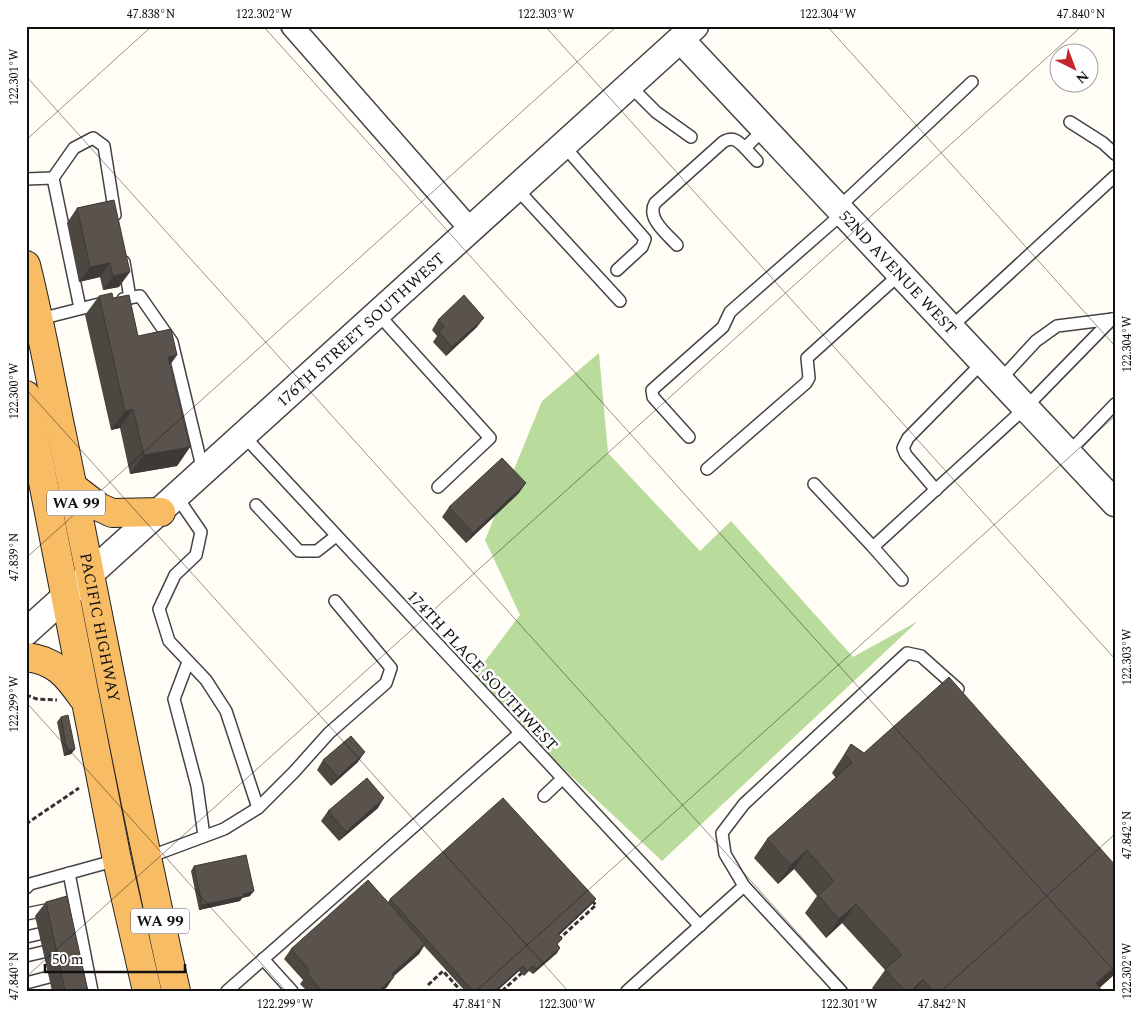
<svg xmlns="http://www.w3.org/2000/svg" width="1141" height="1017" viewBox="0 0 1141 1017" font-family="Spectral,serif">
<style>
.forest{fill:#b9dc9c}
.lines{fill:none;stroke-linecap:round;stroke-linejoin:round}
.service-casing{stroke:#444;stroke-width:14}
.minor-casing{stroke:#444;stroke-width:24}
.tertiary-casing{stroke:#444;stroke-width:29}
.trunk-casing{stroke:#222;stroke-width:30}
.path{stroke:#333;stroke-width:3;stroke-dasharray:5 2.5;stroke-linecap:butt}
.service{stroke:#fff;stroke-width:11}
.minor{stroke:#fff;stroke-width:21}
.tertiary{stroke:#fff;stroke-width:26}
.trunk{stroke:#f7bc64;stroke-width:28}
.wall{fill:#4d4742}
.shaded-wall{fill:#3f3936}
.building{fill:#5a524d;stroke:#3f3936}
.ticks{fill:none;stroke:#111;stroke-width:1;stroke-opacity:0.45}
.labels{text-anchor:middle;stroke-width:5;stroke-linejoin:round;paint-order:stroke}
.shield{fill:#fff;stroke:#585858;stroke-width:1}
.shield-label{font-size:15px;font-weight:bold;fill:#111}
.street-label{font-size:16px;fill:#111;stroke:#fff}
.neatline{fill:none;stroke:#111;stroke-width:2}
.ticks-label{font-size:12px;text-anchor:middle;fill:#111}
</style>
<rect width="100%" height="100%" fill="#fffdf5"/>
<!-- forest -->
<polygon class="forest" points="599,353 608,453 700,551 731,521 853,657 918,621 662,861 470,681 520,615 485,540 542,401"/>
<g class="lines">
<defs>
<g id="service">
<polyline points="630,86 656,112 691,137"/>
<polyline points="1070,122 1103,143 1115,154"/>
<polyline points="564,146 645,239 642,247 617,270"/>
<polyline points="745,148 757,161"/>
<polyline points="26,179 53,178"/>
<polyline points="517,189 620,301"/>
<polyline points="838,208 972,82"/>
<path d="M677,245C667,234 646,218 655,203L723,142C733,136 738,141 745,148L764,129"/>
<polyline points="124,262 130,298"/>
<polyline points="123,299 140,296 172,342 203,471"/>
<polyline points="80,308 53,178 74,148 93,138 104,146 115,215"/>
<polyline points="378,314 490,438 438,487"/>
<polyline points="40,319 107,302"/>
<polyline points="950,328 1115,176"/>
<polyline points="1000,380 1036,341 1057,326 1113,319"/>
<polyline points="244,436 700,926"/>
<polyline points="689,437 653,397 652,390 723,327 730,312 843,213"/>
<polyline points="1068,453 1115,404"/>
<polyline points="707,469 806,383 809,378 807,358 900,274"/>
<polyline points="814,484 873,547 1025,408 1112,319"/>
<polyline points="936,490 906,455 903,448 908,438 983,362"/>
<polyline points="177,497 201,532 196,555 175,575 159,609 169,641 206,680 226,711 258,808 294,772 329,733 386,683 391,668 335,601"/>
<polyline points="256,505 299,551 317,551 336,536"/>
<polyline points="873,547 902,580"/>
<polyline points="188,662 174,699 197,786 204,836"/>
<polyline points="544,796 562,779"/>
<polyline points="146,858 224,829 258,808"/>
<polyline points="69,873 92,991"/>
<polyline points="26,888 30,884 117,860"/>
<polyline points="26,914 51,909"/>
<polyline points="26,937 39,934"/>
<polyline points="26,956 43,952"/>
<polyline points="263,959 292,991"/>
<polyline points="26,983 49,977"/>
<polyline points="227,991 520,733"/>
<polyline points="627,991 744,886"/>
<polyline points="841,991 744,886 725,854 722,833 744,804 907,653 921,656 958,689"/>
</g>
<polyline id="minor" points="292,26 471,230"/>
<g id="tertiary">
<path id="s1" d="M681,40L1115,503"/>
<path id="s2" d="M26,632L695,26"/>
</g>
<g id="trunk">
<path id="s3" d="M26,265C40,321 50,378 62,435C100,620 134,806 176,991"/>
<polyline points="26,395 117,860 147,991"/>
<polyline points="73,487 99,507 112,513 161,512"/>
<path d="M26,657C55,660 67,675 83,698"/>
</g>
</defs>
<!-- service casing -->
<use href="#service" class="service-casing"/>
<!-- minor casing -->
<use href="#minor" class="minor-casing"/>
<!-- tertiary casing -->
<use href="#tertiary" class="tertiary-casing"/>
<!-- trunk casing -->
<use href="#trunk" class="trunk-casing"/>
<!-- path -->
<g class="path">
<polyline points="26,695 37,699 57,700"/>
<polyline points="26,824 79,788"/>
<polyline points="558,940 596,905 591,900"/>
<polyline points="428,985 443,971 461,991"/>
<polyline points="502,991 524,971"/>
</g>
<!-- service -->
<use href="#service" class="service"/>
<!-- minor -->
<use href="#minor" class="minor"/>
<!-- tertiary -->
<use href="#tertiary" class="tertiary"/>
<!-- trunk -->
<use href="#trunk" class="trunk"/>
</g>
<!-- wall -->
<g class="wall">
<polygon points="114,200 119,287 103,290 100,277 79,282 67,223 77,208"/>
<polygon points="99,296 113,298 138,336 177,355 170,365 190,447 177,466 130,474 120,428 111,430 85,315"/>
<polygon points="438,320 477,327 446,356 433,342 437,336 432,330"/>
<polygon points="519,493 466,543 442,517 449,507"/>
<polygon points="61,717 75,749 71,754 64,756 57,722"/>
<polygon points="851,744 1115,974 1099,988 1102,991 875,991 872,988 885,970 842,923 826,938 805,913 817,896 794,869 778,884 754,858 767,839 836,778 832,773"/>
<polygon points="323,760 358,762 331,786 317,770"/>
<polygon points="378,808 339,841 321,821 328,811"/>
<polygon points="194,866 250,896 242,898 240,901 199,910 191,871"/>
<polygon points="390,899 596,899 592,904 559,935 557,953 533,974 529,971 524,976 519,971 497,991 465,991 424,946 419,954 393,976 387,987 383,991 307,991 300,984 303,980 284,959 291,949 388,902"/>
<polygon points="46,902 88,991 52,991 35,916"/>
</g>
<!-- shaded-wall -->
<g class="shaded-wall">
<polygon points="110,263 100,277 79,282 90,267"/>
<polygon points="130,272 119,287 103,290 113,276"/>
<polygon points="484,318 477,327 446,356 452,347"/>
<polygon points="177,355 163,374 168,357"/>
<polygon points="133,409 120,428 111,430 125,411"/>
<polygon points="190,447 177,466 130,474 144,455"/>
<polygon points="526,483 519,493 466,543 473,533"/>
<polygon points="75,749 71,754 64,756 67,751"/>
<polygon points="365,752 358,762 331,786 338,777"/>
<polygon points="384,798 378,808 339,841 346,832"/>
<polygon points="807,850 794,869 778,884 791,865"/>
<polygon points="254,891 250,896 242,898 240,901 199,910 202,905"/>
<polygon points="596,899 592,904 555,939 558,934"/>
<polygon points="856,904 842,923 826,938 839,919"/>
<polygon points="425,944 419,954 385,984 392,974"/>
<polygon points="560,948 557,953 533,974 536,969"/>
<polygon points="523,966 519,971 497,991 495,991"/>
<polygon points="1115,967 1115,974 1096,991 1096,983"/>
<polygon points="394,977 387,987 383,991 378,991"/>
<polygon points="923,979 915,991 911,991"/>
</g>
<!-- building -->
<g class="building">
<polygon points="114,200 130,272 113,276 110,263 90,267 77,208"/>
<polygon points="112,293 113,298 129,295 138,336 171,329 177,355 168,357 190,447 144,455 133,409 125,411 99,296"/>
<polygon points="464,295 484,318 452,347 439,332 444,326 438,320"/>
<polygon points="502,458 526,483 473,533 449,507"/>
<polygon points="949,677 1115,865 1115,967 1096,983 1102,991 933,991 923,979 911,991 905,991 885,969 902,955 856,904 839,919 818,895 834,881 807,850 791,865 767,839 852,763 845,754 851,744 864,753"/>
<polygon points="68,715 75,749 67,751 61,717"/>
<polygon points="351,736 365,752 338,777 323,760"/>
<polygon points="367,778 384,798 346,832 328,811"/>
<polygon points="503,798 596,899 558,934 562,939 557,944 560,948 536,969 533,966 527,971 523,966 495,991 473,991 390,899"/>
<polygon points="246,855 254,891 243,894 244,896 202,905 194,866"/>
<polygon points="368,880 425,944 392,974 394,977 378,991 322,991 307,974 310,971 291,949"/>
<polygon points="67,896 88,991 65,991 46,902"/>
</g>
<!-- ticks -->
<path class="ticks" d="M263,26L1115,972M545,26L1115,659M827,26L1115,346M1109,26L1115,33M26,76L850,991M26,140L152,26M26,389L568,991M26,558L617,26M26,702L286,991M26,977L1082,26M476,991L1115,416M941,991L1115,834"/>
<g class="labels">
<!-- shield labels -->
<g class="shield">
<rect x="47" y="490.5" width="58" height="25" rx="4"/>
<rect x="131" y="908.5" width="58" height="25" rx="4"/>
</g>
<g class="shield-label">
<text x="76" y="508">WA 99</text>
<text x="160" y="926">WA 99</text>
</g>
<!-- street labels -->
<g class="street-label">
<text dy="6" stroke="none"><textPath href="#s1" startOffset="318">52ND AVENUE WEST</textPath></text>
<text dy="6" stroke="none"><textPath href="#s2" startOffset="451">176TH STREET SOUTHWEST</textPath></text>
<text dy="6" stroke="none"><textPath href="#s3" startOffset="370">PACIFIC HIGHWAY</textPath></text>
<text transform="translate(483 670) rotate(47)" y="6">174TH PLACE SOUTHWEST</text>
</g>
</g>
<!-- border -->
<rect width="1141" height="1017" fill="none" stroke="#ffffff" stroke-width="55"/>
<!-- north arrow -->
<g transform="translate(1074 68) rotate(138)"><circle r="24" fill="#ffffff" stroke="#a0a0a0"/>
<path d="M0-4L9 19L0 12L-9 19Z" fill="#c4262e"/>
<text y="-8" font-size="14" font-weight="bold" text-anchor="middle" fill="#111111">N</text>
</g>
<!-- scale -->
<path d="M45 964v8h140v-8" fill="none" stroke="#111111" stroke-width="2.5"/>
<text x="52" y="964" font-size="15" fill="#111111" stroke="#ffffff" stroke-width="4" paint-order="stroke">50 m</text>
<rect x="28" y="28" width="1086" height="962" class="neatline"/>
<g class="ticks-label">
<text x="151" y="18">47.838°N</text>
<text x="264" y="18">122.302°W</text>
<text x="546" y="18">122.303°W</text>
<text x="828" y="18">122.304°W</text>
<text x="1081" y="18">47.840°N</text>
<text transform="translate(14 77) rotate(-90)" y="4">122.301°W</text>
<text transform="translate(1127 344) rotate(-90)" y="4">122.304°W</text>
<text transform="translate(14 391) rotate(-90)" y="4">122.300°W</text>
<text transform="translate(14 557) rotate(-90)" y="4">47.839°N</text>
<text transform="translate(1127 657) rotate(-90)" y="4">122.303°W</text>
<text transform="translate(14 704) rotate(-90)" y="4">122.299°W</text>
<text transform="translate(1127 835) rotate(-90)" y="4">47.842°N</text>
<text transform="translate(1127 971) rotate(-90)" y="4">122.302°W</text>
<text transform="translate(14 976) rotate(-90)" y="4">47.840°N</text>
<text x="285" y="1008">122.299°W</text>
<text x="477" y="1008">47.841°N</text>
<text x="567" y="1008">122.300°W</text>
<text x="849" y="1008">122.301°W</text>
<text x="942" y="1008">47.842°N</text>
</g>
</svg>
